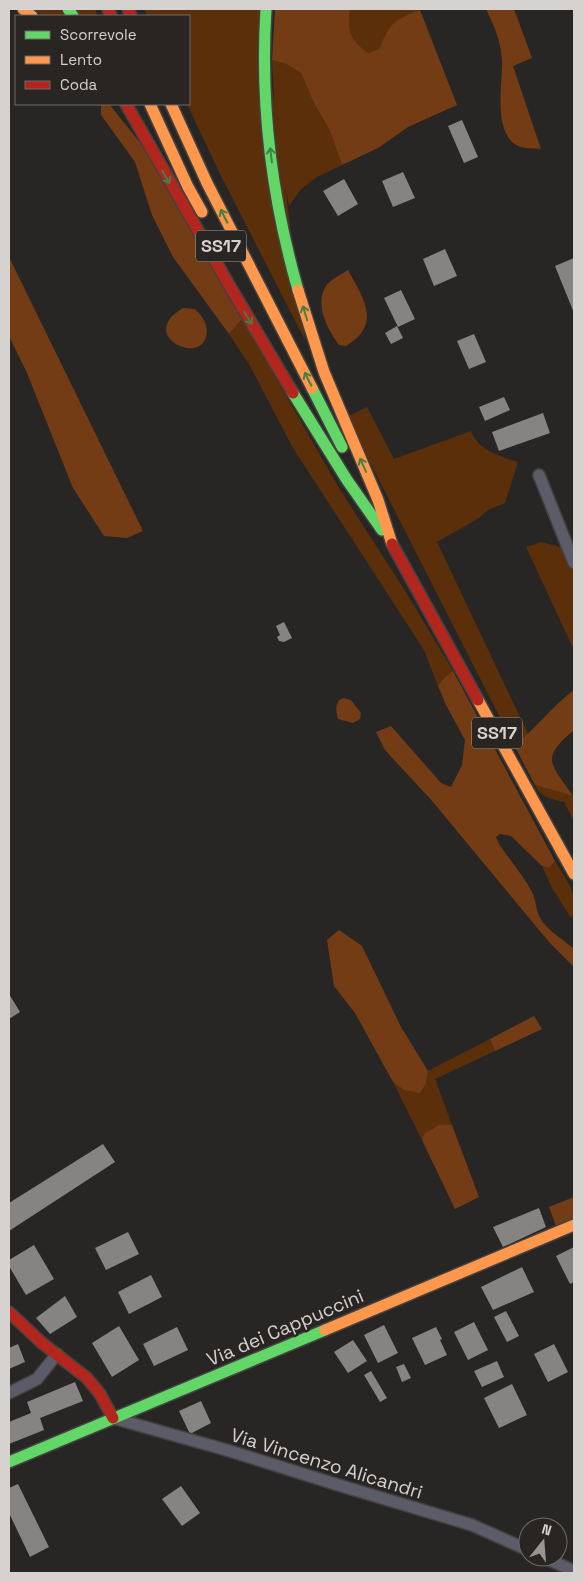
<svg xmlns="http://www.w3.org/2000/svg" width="583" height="1582" viewBox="0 0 583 1582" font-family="'Space Grotesk',sans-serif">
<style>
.green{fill:#5c2f0b}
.forest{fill:#733c14}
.building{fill:#868482}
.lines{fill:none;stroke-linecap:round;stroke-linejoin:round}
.street-casing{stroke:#434240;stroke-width:14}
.fast-casing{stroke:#434240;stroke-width:14}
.slow-casing{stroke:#434240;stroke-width:14}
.jam-casing{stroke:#434240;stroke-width:14}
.street{stroke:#5c5b68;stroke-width:11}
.fast{stroke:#63d668;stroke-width:11}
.slow{stroke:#ff974d;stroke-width:11}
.jam{stroke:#b3261e;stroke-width:11}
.oneway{stroke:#467e46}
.labels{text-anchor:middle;stroke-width:5;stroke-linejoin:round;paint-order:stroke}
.shield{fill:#292523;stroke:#a19e9c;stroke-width:1}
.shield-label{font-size:18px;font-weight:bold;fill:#d5d2d0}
.street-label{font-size:19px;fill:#d5d2d0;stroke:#292523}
</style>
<rect width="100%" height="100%" fill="#282624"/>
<!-- green -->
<g class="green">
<polygon points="34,9 62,9 67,16 43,16"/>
<polygon points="75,9 95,9 98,16 80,16"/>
<polygon points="144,9 262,9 305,340 221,176 187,104 189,104 189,16 147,16"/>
<path d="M350,9H420V10C393,20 390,23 379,49L368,53C350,39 347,32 350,9Z"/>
<polygon points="272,60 286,64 301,73 313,101 330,131 342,165 317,177 301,189 289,206 277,151"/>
<polygon points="242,319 339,488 407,594 453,671 438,686 424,650 293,448 250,366 229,334"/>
<path d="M367,407L394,459L471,431C478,450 499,456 518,462L505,503L488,510L479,518L437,542L528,734L514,745L347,417Z"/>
<polygon points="542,542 560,547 569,552 574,567 574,650 526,547"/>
<path d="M535,785L573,796L574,798V821L564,802C552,799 541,798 535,785Z"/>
<path d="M555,861C564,876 583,900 571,918L552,888L542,866L549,868Z"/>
<path d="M490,1039L495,1051L435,1079L452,1125C438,1125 428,1127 422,1140L393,1082L404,1090L426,1083L428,1071Z"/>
</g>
<!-- forest -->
<g class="forest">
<path d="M275,9H350C347,32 350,39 368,53L379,49C390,23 393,20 420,10L457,105L408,127L378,148L342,165L330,131L313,101L301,73L286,64L272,60Z"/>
<path d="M486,9H514L532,58L513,66L541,149C534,148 524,149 518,146C492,133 503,83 502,60C501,41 494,26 486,9Z"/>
<polygon points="101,104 109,104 142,145 242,319 229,334 173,257 152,215 135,162 101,115"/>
<polygon points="9,257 143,531 127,538 104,536 73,488 27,373 9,336"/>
<path d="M348,270C363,298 383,324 346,346L339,345C328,330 314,304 326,286C331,279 342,274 348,270Z"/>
<path d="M183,308L195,309C203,317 209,325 206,337C199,365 137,335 183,308Z"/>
<path d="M453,671L555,861L549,868L542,866L511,836L500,834L496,837L499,844C510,860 523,875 532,892C537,902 535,912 542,921C551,933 563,939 574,949V967L549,942L433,802L385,750L376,732L391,726L441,783L451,787L462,765L465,740L446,705L438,686L446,676Z"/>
<path d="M574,690V730C540,759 550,762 573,796L535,785L514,745C536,729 552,706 574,690Z"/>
<path d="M343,698L351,700L361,713L360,719L353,723L338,719C336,710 334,702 343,698Z"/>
<polygon points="339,930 362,946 401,1027 428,1071 426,1083 420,1093 404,1090 393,1082 355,1013 334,986 327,940"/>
<polygon points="534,1016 542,1029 495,1051 490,1039"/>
<polygon points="439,1125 452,1125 479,1197 455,1209 422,1140 425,1133"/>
<polygon points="574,1197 574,1219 556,1226 549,1207"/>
</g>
<!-- building -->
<g class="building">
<polygon points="462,120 478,157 464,163 448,126"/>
<polygon points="403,172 415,198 393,207 382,181"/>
<polygon points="344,179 358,204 338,216 323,191"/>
<polygon points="445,249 457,276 434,286 423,259"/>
<polygon points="574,258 574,313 555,266"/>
<polygon points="401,290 415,319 398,327 384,298"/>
<polygon points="397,326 403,338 391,344 385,333"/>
<polygon points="474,334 486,362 469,369 457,341"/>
<polygon points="504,397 510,410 485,421 479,407"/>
<polygon points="543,413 550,433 499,451 492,432"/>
<polygon points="284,622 292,638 284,642 279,641 277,637 280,635 276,626"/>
<polygon points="9,994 20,1012 9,1019"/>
<polygon points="103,1144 115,1162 9,1231 9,1203"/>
<polygon points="539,1208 546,1227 503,1247 493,1227"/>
<polygon points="128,1232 139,1254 106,1270 95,1248"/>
<polygon points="34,1245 54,1279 26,1295 9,1266 9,1260"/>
<polygon points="574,1247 574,1282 570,1284 556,1256"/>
<polygon points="522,1267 534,1292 493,1310 481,1287"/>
<polygon points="151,1275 162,1297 129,1314 118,1292"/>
<polygon points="65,1296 77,1317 50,1334 36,1318"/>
<polygon points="506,1311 519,1336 507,1342 494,1317"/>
<polygon points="474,1322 488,1350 468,1360 454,1332"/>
<polygon points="384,1325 398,1353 378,1363 364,1335"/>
<polygon points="119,1326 139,1360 112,1377 92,1343"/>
<polygon points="177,1327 188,1350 154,1366 143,1344"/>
<polygon points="436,1327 442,1339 440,1340 447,1355 425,1365 412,1338"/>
<polygon points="353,1340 367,1361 348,1373 334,1352"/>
<polygon points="18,1344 25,1362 9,1369 9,1348"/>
<polygon points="554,1344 568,1372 548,1382 534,1354"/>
<polygon points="497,1361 504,1377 482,1387 474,1371"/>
<polygon points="404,1364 411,1378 402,1382 396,1367"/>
<polygon points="371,1371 387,1398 380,1402 364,1375"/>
<polygon points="75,1382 83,1401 40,1418 44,1430 9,1444 9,1422 31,1413 27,1402"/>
<polygon points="512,1384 527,1415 499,1428 484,1398"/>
<polygon points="201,1401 211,1423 190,1434 179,1411"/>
<polygon points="18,1484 49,1547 30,1557 9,1513 9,1488"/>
<polygon points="181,1486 200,1513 182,1526 162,1499"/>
</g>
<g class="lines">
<defs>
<g id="street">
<polyline points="539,475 574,563"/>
<polyline points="9,1393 37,1379 57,1354"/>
<polyline points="113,1418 230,1451 335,1484 472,1525 528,1550"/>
<polyline points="543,1557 574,1571"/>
</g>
<g id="fast">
<polyline points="68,9 73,16"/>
<path d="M266,9C260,103 272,199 298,290"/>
<polyline points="312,388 342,447"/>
<polyline points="293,393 347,480 382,530"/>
<polyline points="9,1462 325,1330"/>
</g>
<g id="slow">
<polyline points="23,9 32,16"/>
<polyline points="150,104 188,187 202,212"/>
<polyline points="171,104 207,183 312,388"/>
<polyline points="298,290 324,372 378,500 392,544"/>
<polyline points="478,700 574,874"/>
<polyline points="325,1330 574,1225"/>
</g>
<g id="jam">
<polyline points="108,9 111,16"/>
<polyline points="128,9 131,16"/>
<polyline points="126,104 229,285 293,393"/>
<polyline points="392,544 478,700"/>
<polyline points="9,1312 42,1343 87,1378 100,1394 113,1418"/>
</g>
</defs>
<!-- street casing -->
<use href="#street" class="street-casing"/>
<!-- fast casing -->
<use href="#fast" class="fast-casing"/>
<!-- slow casing -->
<use href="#slow" class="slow-casing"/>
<!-- jam casing -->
<use href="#jam" class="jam-casing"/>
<!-- street -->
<use href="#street" class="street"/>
<!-- fast -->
<use href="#fast" class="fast"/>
<!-- slow -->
<use href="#slow" class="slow"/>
<!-- jam -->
<use href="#jam" class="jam"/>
</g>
<!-- one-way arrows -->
<defs><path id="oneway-shaft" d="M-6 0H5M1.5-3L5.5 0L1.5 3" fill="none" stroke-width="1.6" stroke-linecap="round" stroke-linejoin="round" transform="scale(1.25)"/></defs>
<g class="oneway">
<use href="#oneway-shaft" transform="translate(271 155) rotate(-97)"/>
<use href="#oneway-shaft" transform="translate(166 177) rotate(61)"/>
<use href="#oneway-shaft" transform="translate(224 216) rotate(-117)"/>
<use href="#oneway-shaft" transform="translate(305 313) rotate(-107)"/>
<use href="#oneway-shaft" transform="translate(248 318) rotate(59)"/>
<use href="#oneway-shaft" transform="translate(308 379) rotate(-117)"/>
<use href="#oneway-shaft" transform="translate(363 465) rotate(-114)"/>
</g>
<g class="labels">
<!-- shield labels -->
<g class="shield">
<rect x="196" y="230.5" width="50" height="31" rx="4"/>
<rect x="472" y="717.5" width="50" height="31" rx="4"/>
</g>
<g class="shield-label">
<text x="221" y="252">SS17</text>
<text x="497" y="739">SS17</text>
</g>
<!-- street labels -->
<g class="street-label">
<text transform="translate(285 1327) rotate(-23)" y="7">Via dei Cappuccini</text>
<text transform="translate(327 1463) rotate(17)" y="7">Via Vincenzo Alicandri</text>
</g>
</g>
<!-- border -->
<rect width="583" height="1582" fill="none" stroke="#d5d2d0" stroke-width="20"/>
<!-- legend -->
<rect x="15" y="15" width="175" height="90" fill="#292523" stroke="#6e6a68"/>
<rect x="25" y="31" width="25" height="8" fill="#63d668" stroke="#6e6a68"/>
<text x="60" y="40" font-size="15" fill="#d5d2d0">Scorrevole</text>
<rect x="25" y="56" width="25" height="8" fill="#ff974d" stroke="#6e6a68"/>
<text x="60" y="65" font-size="15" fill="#d5d2d0">Lento</text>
<rect x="25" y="81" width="25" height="8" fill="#b3261e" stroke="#6e6a68"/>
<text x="60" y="90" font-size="15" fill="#d5d2d0">Coda</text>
<!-- north arrow -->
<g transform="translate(543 1542) rotate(17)"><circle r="24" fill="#292523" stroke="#6e6a68"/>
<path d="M0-4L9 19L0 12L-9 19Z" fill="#989694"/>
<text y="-8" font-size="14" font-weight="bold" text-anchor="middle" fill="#d5d2d0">N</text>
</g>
</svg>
